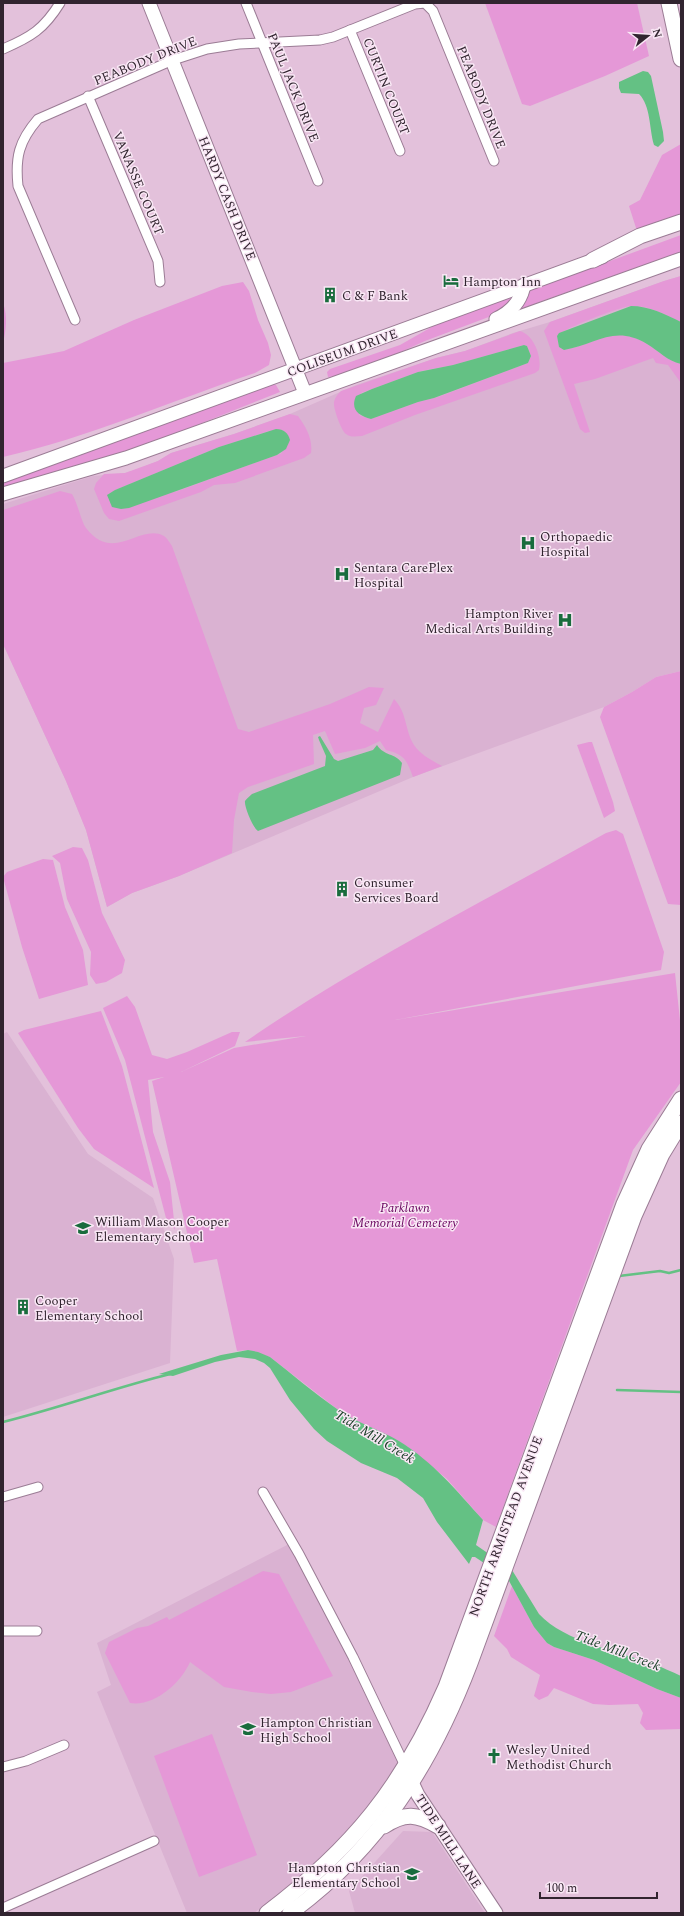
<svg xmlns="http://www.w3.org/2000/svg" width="684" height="1916" viewBox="0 0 684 1916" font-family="Spectral,serif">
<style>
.built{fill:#dab2d2}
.green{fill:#e598d7;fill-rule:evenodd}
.water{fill:#64c184}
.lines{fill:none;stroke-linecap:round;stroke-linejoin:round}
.stream{stroke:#64c184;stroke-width:2.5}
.street-casing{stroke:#9b7c95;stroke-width:11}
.secondary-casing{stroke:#9b7c95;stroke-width:15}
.primary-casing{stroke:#9b7c95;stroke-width:17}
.street{stroke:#fff;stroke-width:9}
.secondary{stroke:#fff;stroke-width:13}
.primary{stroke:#fff;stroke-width:15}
.labels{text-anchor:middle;stroke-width:3;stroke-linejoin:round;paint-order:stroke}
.street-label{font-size:13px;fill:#31242f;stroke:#f9e7f5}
.poi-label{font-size:13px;fill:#31242f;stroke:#f9e7f5;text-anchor:start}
.park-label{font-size:13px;font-style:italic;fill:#68045e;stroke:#f9e7f5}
.water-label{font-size:14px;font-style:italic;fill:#173e25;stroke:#f9e7f5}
</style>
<rect width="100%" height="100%" fill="#e3c1db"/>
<!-- built -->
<g class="built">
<polygon points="681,276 681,671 656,677 632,692 604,707 413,777 179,876 132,893 107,907 86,830 66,781 3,644 3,504 93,476 125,473 138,469 158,461 171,453 234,434 290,414 356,385 436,358 465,351 513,333 550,322 664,281"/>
<polygon points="7,1032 88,1154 153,1198 174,1259 170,1363 3,1417 3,1034"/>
<polygon points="289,1544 349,1660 399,1761 358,1821 308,1872 254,1913 187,1913 97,1692 111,1685 97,1643"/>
<polygon points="403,1831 432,1832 485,1913 355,1913 349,1891"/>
</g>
<!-- green -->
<g class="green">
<polygon points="485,3 637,3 649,56 605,76 530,106 522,104"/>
<polygon points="681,144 681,215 661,224 637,231 629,206 640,200 662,155"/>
<polygon points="681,235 681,252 539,302 516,312 527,298 531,290"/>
<path d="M681,276V322C666,315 648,305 631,306C622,306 560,330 557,336L559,347L564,350C596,345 613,323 647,344C659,351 667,361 681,364V383L668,365L656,363L653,358L595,379L574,384L590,432L585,433L580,429L544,331L550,322L664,281Z"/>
<path d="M243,282L249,291L258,320L268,343L271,355L269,365L255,373C171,401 90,437 3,457V363L64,351L134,320L222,286Z"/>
<polygon points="510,297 512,299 502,312 425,341 383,360 342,375 328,377 327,372 330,369 400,345 444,320"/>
<path d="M3,303C8,316 6,330 3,343Z"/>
<path d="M520,331C534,335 542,357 539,370L535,373L415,415L362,436C357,436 351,438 346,434C341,430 333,408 334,402C335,397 338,394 341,391L436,358L465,351ZM524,345L527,346L531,356L528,363L438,397L418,402L371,419L359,415L361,393L421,371L453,365Z"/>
<polygon points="272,384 276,385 280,392 157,441 105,459 3,488 3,481"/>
<path d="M290,414L298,416C306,427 313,439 311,453L304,458L235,483L214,485L201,492L119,521L109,519L104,513L94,489L96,483L104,474L125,473L158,461L171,453L234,434ZM269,431L282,453L277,455L175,492L115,490L219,447Z"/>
<path d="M60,491L72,494C78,504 81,521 86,528C114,564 140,523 164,536C167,538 170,543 172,546L238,729L249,732L330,704L369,687L384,688L376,705L364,708L360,723L378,732L394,699C407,712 405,731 414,745C421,755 431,760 442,766L413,777C406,759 405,755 386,750L380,741L365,748L335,754L325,731L313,735L314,764L248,787L239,793L234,820L232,853L179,876L132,893L107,907L86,830L66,781L3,644V510Z"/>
<polygon points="681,671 681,905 668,904 600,717 604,707 632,692 656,677"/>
<polygon points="589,742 592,742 613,802 615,811 604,818 577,745"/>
<path d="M616,830L623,834L664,952L661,970L395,1020L675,973L681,1030V1082L633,1150L496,1527L483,1520L447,1479L408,1447L397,1440L354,1421L337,1409L270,1357L248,1350L237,1351L217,1259L194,1263L152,1081L164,1077L148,1080L153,1132L170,1182L175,1230L166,1218L125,1060L103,1008L127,996L135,1007L152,1055L167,1059L187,1052L232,1032H240L235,1046L181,1072L234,1048L306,1036L245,1042C359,963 485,901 606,833Z"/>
<polygon points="73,847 82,848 88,860 102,913 125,960 122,973 106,982 96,984 90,975 91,952 67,899 60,863 52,856"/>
<polygon points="43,859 53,860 65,907 83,950 88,985 39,999 22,947 3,877 7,872"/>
<polygon points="101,1011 122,1066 154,1188 94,1149 78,1128 18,1033 24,1030"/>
<path d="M263,1571L279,1574L333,1676L291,1692L271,1694L252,1692L224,1687L190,1662C181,1683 154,1707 130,1703L105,1653L109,1642L137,1628L148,1626L167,1617L169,1620Z"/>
<polygon points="512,1586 534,1627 547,1643 554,1647 594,1660 657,1689 681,1698 681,1729 646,1730 640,1723 643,1713 638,1704 609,1705 593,1704 554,1688 548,1696 539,1700 534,1696 540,1675 511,1657 507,1649 494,1636"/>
<polygon points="212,1734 257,1855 199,1877 154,1756"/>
</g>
<!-- water -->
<g class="water">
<path d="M643,71L648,72L651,76L663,132L664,141L658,147L654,145C649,128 651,106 639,94L621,93L619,88V82Z"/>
<path d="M631,306C649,306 665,314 681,322V364C667,361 659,351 647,344C614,324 595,345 564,350L559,347L557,336L559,333Z"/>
<path d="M524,345L527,346L531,356L528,363L434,398L418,402L371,419C359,416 350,410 356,396L372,389L418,372L453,365Z"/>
<path d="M276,429C284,429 288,433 290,440L286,449L277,455L129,508L121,509L112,507L107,495L115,490L219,447Z"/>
<path d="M320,736L334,759L338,761L373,750L377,745C384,756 395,753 402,763L400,775L258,831C253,828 244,806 245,801C247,798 250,796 252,794L325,766L326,756L319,740L318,737Z"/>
<path d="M248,1350L258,1352L270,1357C292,1374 314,1393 337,1409C356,1423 379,1429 399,1441C433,1462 457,1491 483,1520L476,1545L512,1570L539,1614C565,1642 618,1651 653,1664C662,1667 672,1672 681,1676V1698L657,1689L594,1660L554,1647L547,1643L534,1627L508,1579L475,1557H472L469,1564L437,1522L423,1498L397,1478L361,1463L327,1441L314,1429L290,1400L270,1368L264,1363L255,1359L239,1357L215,1362L173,1376L159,1374L221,1355Z"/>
</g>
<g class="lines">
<!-- stream -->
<g class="stream">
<polyline points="619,1276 660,1271 669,1273 681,1270"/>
<polyline points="617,1390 681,1392"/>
<path d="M3,1422C59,1408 114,1388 170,1374"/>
</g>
<defs>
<g id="street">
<polyline points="246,3 318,181"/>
<polyline points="350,30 400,151"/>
<path d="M3,49C31,37 44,29 60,3"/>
<polyline points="88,96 158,261 160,282"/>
<path d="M75,320L18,186C15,157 19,141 38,119L173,60L207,49L239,44L320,40L333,37L415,4L425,3L433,11L494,161"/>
<polyline points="263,1492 299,1554 353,1657 406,1768"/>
<polyline points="3,1497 38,1487"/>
<polyline points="3,1631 37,1631"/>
<polyline points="3,1767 26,1761 64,1745"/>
<polyline points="3,1908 154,1841"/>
</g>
<g id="secondary">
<polyline points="149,3 305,393"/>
<path d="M496,319C511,312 521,302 524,285"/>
<polyline points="3,476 602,257"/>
<polyline points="3,494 126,458 681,259"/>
<polyline points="408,1774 418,1795 496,1913"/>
</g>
<g id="primary">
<polyline points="669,3 681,59"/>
<polyline points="593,260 640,236 681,222"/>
<path d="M384,1826C405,1812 417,1814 438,1826"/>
<path d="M267,1913C353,1848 403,1786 446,1687L624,1204L649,1149L681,1099"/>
<path d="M290,1913C378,1849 432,1763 470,1663L634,1216L662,1154L681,1123"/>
</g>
</defs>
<!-- street casing -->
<use href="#street" class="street-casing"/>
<!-- secondary casing -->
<use href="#secondary" class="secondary-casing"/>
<!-- primary casing -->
<use href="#primary" class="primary-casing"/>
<!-- street -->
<use href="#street" class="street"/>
<!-- secondary -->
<use href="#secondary" class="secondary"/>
<!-- primary -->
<use href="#primary" class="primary"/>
</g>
<!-- icons -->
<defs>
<symbol id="hotel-bare" viewBox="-9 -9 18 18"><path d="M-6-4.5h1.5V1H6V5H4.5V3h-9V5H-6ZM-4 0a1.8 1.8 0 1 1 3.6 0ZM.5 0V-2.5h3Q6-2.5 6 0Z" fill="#196c3d" stroke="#f9e7f5" stroke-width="2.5" paint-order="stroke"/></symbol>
<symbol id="building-bare" viewBox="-9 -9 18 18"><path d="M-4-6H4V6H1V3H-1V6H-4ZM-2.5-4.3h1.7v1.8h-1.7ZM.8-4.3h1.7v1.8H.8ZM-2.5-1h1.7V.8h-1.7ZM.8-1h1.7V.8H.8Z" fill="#196c3d" stroke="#f9e7f5" stroke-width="2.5" paint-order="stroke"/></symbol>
<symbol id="hospital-bare" viewBox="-9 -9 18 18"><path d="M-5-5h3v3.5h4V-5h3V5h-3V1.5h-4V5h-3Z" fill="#196c3d" stroke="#f9e7f5" stroke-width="2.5" paint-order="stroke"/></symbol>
<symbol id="school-bare" viewBox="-9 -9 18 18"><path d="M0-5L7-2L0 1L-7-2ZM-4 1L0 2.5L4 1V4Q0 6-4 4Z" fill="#196c3d" stroke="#f9e7f5" stroke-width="2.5" paint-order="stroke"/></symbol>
<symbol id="church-bare" viewBox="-9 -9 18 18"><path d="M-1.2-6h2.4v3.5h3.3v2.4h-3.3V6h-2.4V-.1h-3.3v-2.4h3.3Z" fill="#196c3d" stroke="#f9e7f5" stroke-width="2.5" paint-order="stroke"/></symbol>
</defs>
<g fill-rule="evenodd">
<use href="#hotel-bare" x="440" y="270" width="22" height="22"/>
<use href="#building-bare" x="319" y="284" width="22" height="22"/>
<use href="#hospital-bare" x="517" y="532" width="22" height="22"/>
<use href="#hospital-bare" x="331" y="563" width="22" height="22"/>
<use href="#hospital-bare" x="554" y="609" width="22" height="22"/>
<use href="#building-bare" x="331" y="878" width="22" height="22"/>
<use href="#school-bare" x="72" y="1217" width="22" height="22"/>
<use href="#building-bare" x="12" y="1296" width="22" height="22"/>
<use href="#school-bare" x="237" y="1718" width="22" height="22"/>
<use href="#church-bare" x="483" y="1745" width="22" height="22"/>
<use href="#school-bare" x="401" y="1863" width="22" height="22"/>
</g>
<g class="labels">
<!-- street labels -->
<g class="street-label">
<text transform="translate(145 60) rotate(-22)" y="5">PEABODY DRIVE</text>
<text transform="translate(387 86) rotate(68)" y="5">CURTIN COURT</text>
<text transform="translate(294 87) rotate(68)" y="5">PAUL JACK DRIVE</text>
<text transform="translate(482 97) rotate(68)" y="5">PEABODY DRIVE</text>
<text transform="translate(139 183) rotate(67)" y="5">VANASSE COURT</text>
<text transform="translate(228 198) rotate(68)" y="5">HARDY CASH DRIVE</text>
<text transform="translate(342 352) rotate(-20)" y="5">COLISEUM DRIVE</text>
<text transform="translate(505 1526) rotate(-70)" y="5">NORTH ARMISTEAD AVENUE</text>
<text transform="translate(449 1841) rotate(57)" y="5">TIDE MILL LANE</text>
</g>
<!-- poi labels -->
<g class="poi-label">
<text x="463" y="286">Hampton Inn</text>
<text x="342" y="300">C &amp; F Bank</text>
<text x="540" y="541">Orthopaedic<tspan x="540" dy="15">Hospital</tspan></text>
<text x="354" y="572">Sentara CarePlex<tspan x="354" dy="15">Hospital</tspan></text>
<text x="553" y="618" text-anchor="end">Hampton River<tspan x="553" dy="15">Medical Arts Building</tspan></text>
<text x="354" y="887">Consumer<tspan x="354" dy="15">Services Board</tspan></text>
<text x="95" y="1226">William Mason Cooper<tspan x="95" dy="15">Elementary School</tspan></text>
<text x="35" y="1305">Cooper<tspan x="35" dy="15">Elementary School</tspan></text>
<text x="260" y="1727">Hampton Christian<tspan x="260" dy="15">High School</tspan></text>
<text x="506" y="1754">Wesley United<tspan x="506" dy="15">Methodist Church</tspan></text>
<text x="400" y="1872" text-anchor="end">Hampton Christian<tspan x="400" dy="15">Elementary School</tspan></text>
</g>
<!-- park labels -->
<g class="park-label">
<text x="405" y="1212">Parklawn<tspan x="405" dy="15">Memorial Cemetery</tspan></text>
</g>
<!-- water labels -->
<g class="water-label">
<text transform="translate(375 1436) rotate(31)" y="5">Tide Mill Creek</text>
<text transform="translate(618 1650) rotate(21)" y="5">Tide Mill Creek</text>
</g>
</g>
<!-- border -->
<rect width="684" height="1916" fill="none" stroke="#31242f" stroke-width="8"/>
<!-- north arrow -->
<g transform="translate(648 36) rotate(73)" stroke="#f9e7f5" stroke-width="3" paint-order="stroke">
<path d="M0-3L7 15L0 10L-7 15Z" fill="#31242f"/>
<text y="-6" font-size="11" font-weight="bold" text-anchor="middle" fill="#31242f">N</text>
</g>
<!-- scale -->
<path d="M540 1892v6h117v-6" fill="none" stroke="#31242f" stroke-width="2"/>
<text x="546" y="1892" font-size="12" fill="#31242f" stroke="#f9e7f5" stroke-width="3" paint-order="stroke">100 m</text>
</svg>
